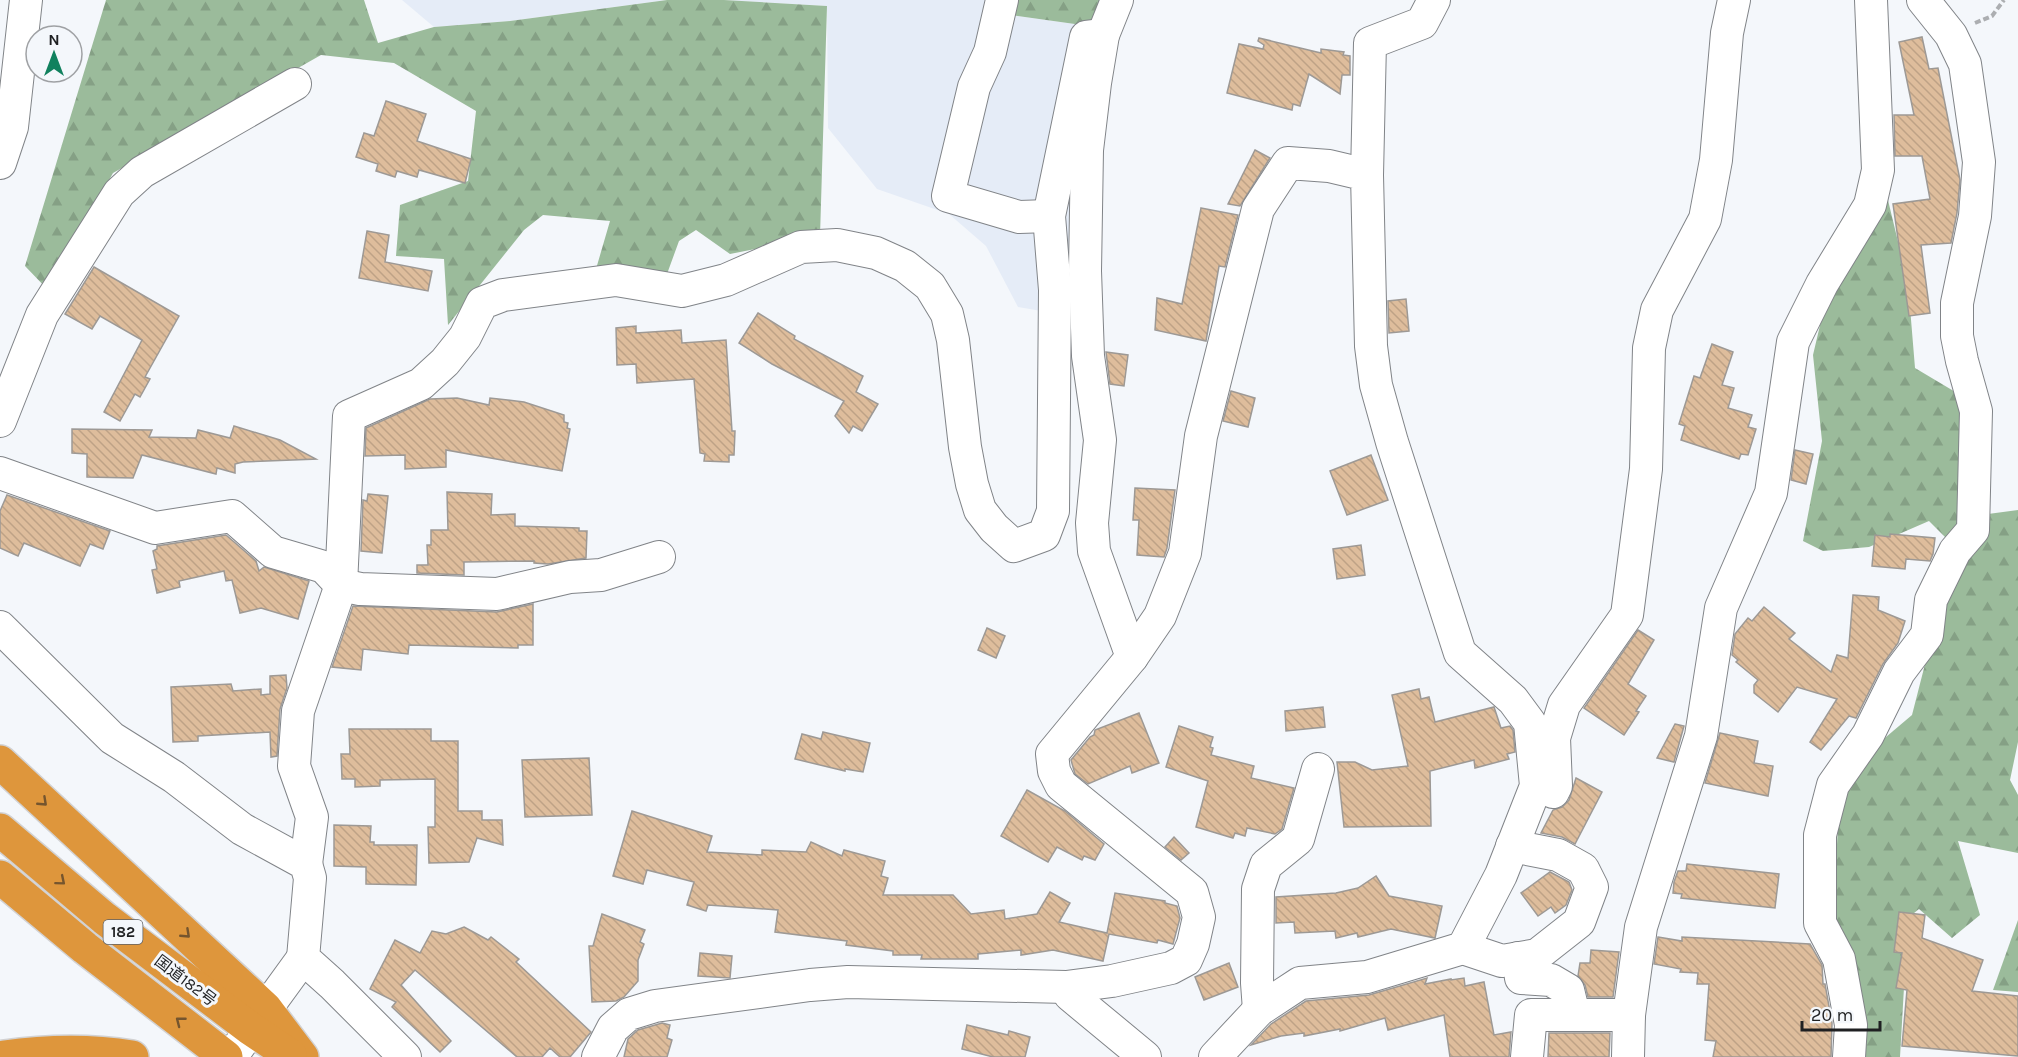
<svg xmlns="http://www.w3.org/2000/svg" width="2018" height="1057" viewBox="0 0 2018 1057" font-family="Karla,'Noto Sans JP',sans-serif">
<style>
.built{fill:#e5ecf7}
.forest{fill:url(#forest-firs)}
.building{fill:url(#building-back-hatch);stroke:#9d9995;stroke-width:1.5}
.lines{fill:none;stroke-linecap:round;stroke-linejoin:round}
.minor-casing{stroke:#818488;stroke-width:34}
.highway-casing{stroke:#d2d2d3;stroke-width:36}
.path{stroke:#acaeb1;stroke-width:4;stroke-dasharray:6 3;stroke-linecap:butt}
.minor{stroke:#fff;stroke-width:32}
.highway{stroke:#de963c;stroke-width:33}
.oneway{stroke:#75552e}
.labels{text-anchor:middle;stroke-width:6;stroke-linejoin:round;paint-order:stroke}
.shield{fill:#f4f7fb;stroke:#5f6063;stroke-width:1.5}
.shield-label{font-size:15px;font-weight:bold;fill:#1f2022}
.street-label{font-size:16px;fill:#1f2022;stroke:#f4f7fb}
</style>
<defs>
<pattern id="forest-firs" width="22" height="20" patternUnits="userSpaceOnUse" patternTransform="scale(1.5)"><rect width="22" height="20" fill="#9bbb9b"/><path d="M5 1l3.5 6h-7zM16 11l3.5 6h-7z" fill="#85a085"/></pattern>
<pattern id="building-back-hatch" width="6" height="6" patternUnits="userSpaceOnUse" patternTransform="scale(1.5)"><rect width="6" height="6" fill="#debd9c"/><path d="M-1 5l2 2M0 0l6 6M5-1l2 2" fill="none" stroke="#bea286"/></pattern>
</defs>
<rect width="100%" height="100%" fill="#f4f7fb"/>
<!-- built -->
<g class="built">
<polygon points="402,0 667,0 510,21 434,27"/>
<polygon points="724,0 1014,0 1011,15 1089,26 1065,315 1018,307 986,246 949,214 877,189 828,128 827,6"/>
</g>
<!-- forest -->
<g class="forest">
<polygon points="106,0 364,0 378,43 434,27 510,21 667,0 724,0 827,6 820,236 730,254 696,230 679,241 667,274 596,269 610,221 543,215 524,230 448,325 444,259 396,256 400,205 468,181 476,111 394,63 321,55 113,173 48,290 25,266"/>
<polygon points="1014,0 1103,0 1089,26 1010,15"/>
<polygon points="1887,196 1908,283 1915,368 1957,393 1966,444 1966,528 1952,544 1929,521 1869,547 1823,551 1803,541 1822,441 1813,355 1829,287"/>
<polygon points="2018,510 2018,742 2010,780 2018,795 2018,853 1958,841 1980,915 1952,938 1919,909 1908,918 1900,1057 1860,1057 1833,916 1840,790 1873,748 1912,715 1944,590 1988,514"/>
<polygon points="2018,920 2018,992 1993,990"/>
</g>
<!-- building -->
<g class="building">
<polygon points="1922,37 1929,69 1938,68 1960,180 1957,213 1951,243 1921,245 1930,313 1909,316 1893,204 1930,199 1922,156 1895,156 1894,115 1914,115 1899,42"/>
<polygon points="1259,38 1321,53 1321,49 1344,52 1343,55 1350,56 1350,75 1342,75 1340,94 1309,74 1300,106 1293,104 1292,110 1227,93 1239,44 1263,49 1264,45 1258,41"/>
<polygon points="386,101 426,114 417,141 471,159 465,183 419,170 417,177 397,171 395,177 376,171 378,164 356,157 364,133 374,136"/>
<polygon points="1255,150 1270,158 1240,206 1228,204"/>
<polygon points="1201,208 1238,215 1225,267 1219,266 1206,341 1155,330 1157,298 1182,304"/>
<polygon points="367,231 389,235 385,262 432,271 428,291 359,278"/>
<polygon points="94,267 179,316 145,377 150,379 140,397 135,394 120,421 104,412 142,340 100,316 92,329 65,314"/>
<polygon points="1406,299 1409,331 1389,333 1388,301"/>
<polygon points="758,313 795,336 794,339 863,376 856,392 878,404 862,431 853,426 849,433 835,416 844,401 772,364 739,343"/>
<polygon points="636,326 636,333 681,330 682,343 726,340 732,431 735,431 734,455 729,455 729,462 704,461 705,454 700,453 694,379 637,383 636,364 617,365 616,328"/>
<polygon points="1712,344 1733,352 1722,385 1734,388 1728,408 1752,415 1748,427 1756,429 1748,455 1741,454 1739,459 1681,440 1685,426 1679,424 1694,376 1700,378"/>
<polygon points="1106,352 1128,355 1124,386 1110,384"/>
<polygon points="1231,391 1255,398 1248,427 1223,421"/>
<polygon points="457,398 489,405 490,398 524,402 564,415 564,422 568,423 567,428 570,429 562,471 446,450 446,467 405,469 405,455 365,456 366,428 430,399"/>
<polygon points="234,426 280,440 316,459 243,462 235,464 235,473 217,468 216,474 142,455 133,478 87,477 87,454 72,453 72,429 152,430 149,437 196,438 198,430 230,438"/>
<polygon points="1795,450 1813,454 1806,484 1791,480"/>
<polygon points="1371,455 1388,500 1347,515 1330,471"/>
<polygon points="1135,488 1175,490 1167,548 1164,557 1137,555 1139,520 1133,520"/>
<polygon points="447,492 492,494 491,515 515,514 515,526 579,528 579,531 587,531 586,558 548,564 534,563 534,561 464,562 464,575 417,573 417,565 428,565 427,545 431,545 431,530 448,530"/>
<polygon points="368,494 388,496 382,553 361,551 363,500 367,501"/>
<polygon points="7,495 110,531 103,549 90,544 80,566 24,543 18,556 0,548 0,511"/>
<polygon points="1890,534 1935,538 1933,554 1930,561 1906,559 1905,569 1872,566 1875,535 1890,537"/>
<polygon points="226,535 256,561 259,571 264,567 309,581 298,619 261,608 240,613 232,580 226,581 224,571 179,581 180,587 157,593 152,570 157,569 153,551 157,549 157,546"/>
<polygon points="1361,545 1365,575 1337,579 1333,549"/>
<polygon points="1853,595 1879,597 1878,610 1905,621 1898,643 1883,664 1856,718 1849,716 1821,750 1810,742 1837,699 1797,687 1778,712 1754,693 1754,685 1758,680 1736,662 1738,660 1732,655 1735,634 1748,618 1752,621 1764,607 1795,633 1789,639 1831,672 1837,655 1848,658"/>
<polygon points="533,604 533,645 518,645 518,648 409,645 408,654 363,649 361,670 332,667 353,606 497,612"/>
<polygon points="987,628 1005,636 996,658 978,650"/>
<polygon points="1638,630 1654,640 1628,684 1646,696 1636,711 1639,712 1624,735 1584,708"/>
<polygon points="286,675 287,688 280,709 277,756 271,757 270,732 198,736 198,741 173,742 171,687 231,684 233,691 261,689 261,695 270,694 270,676"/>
<polygon points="1419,689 1421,699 1429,697 1435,722 1494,707 1501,728 1510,726 1513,730 1515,752 1507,754 1509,759 1475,768 1474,760 1430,771 1431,826 1344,827 1337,762 1355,762 1372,770 1408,766 1392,695"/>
<polygon points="1323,707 1325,727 1286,731 1285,711"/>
<polygon points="1139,713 1159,763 1132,773 1130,766 1088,784 1075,774 1071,760 1090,737 1094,735 1095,730"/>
<polygon points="1675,724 1684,726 1674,762 1657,758"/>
<polygon points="1179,726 1213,737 1210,747 1213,748 1211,755 1254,766 1251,778 1294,788 1282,829 1275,834 1247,828 1245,836 1235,833 1233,838 1196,827 1208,781 1166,767"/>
<polygon points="349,729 431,729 431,741 458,741 458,811 482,811 482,820 502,820 503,845 477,838 469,862 429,863 428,827 435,827 435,779 380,780 380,786 355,787 355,779 342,779 341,754 350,754"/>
<polygon points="823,732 870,743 863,772 845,769 845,771 795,759 802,734 821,739"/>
<polygon points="1720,733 1758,741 1754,763 1773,766 1768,796 1705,783"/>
<polygon points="589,758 592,815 525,817 522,760"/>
<polygon points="1576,778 1602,792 1575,844 1562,837 1541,833 1553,810 1562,807 1569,800"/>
<polygon points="1027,790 1065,811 1104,844 1095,860 1084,856 1082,860 1057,847 1048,862 1001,836"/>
<polygon points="632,811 712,836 707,852 762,855 762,850 806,852 811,842 842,856 844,850 885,861 881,876 888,878 883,895 953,895 971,914 1004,910 1005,919 1037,914 1050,892 1070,903 1059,922 1107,933 1115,893 1165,901 1165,903 1177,906 1180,918 1173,944 1158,940 1157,943 1109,934 1103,961 1053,950 1021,955 1021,950 978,954 978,959 921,959 922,955 893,955 893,951 846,945 847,941 775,932 778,910 708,905 706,911 687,905 694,882 647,870 643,884 613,876"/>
<polygon points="334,825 371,826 370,842 374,842 374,845 417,845 416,885 366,884 366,867 334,866"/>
<polygon points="1174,837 1189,853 1181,860 1165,847"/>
<polygon points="1687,864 1779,874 1775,908 1681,898 1682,894 1673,893 1674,882 1678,871 1686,871"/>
<polygon points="1550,872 1569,882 1572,890 1566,905 1555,913 1551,907 1538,916 1521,893"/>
<polygon points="1376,876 1389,896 1442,906 1435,938 1391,929 1358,937 1357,933 1336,938 1335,931 1295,933 1294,922 1276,923 1276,897 1336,893 1358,888"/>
<polygon points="1899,912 1925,915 1922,938 1983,960 1972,991 2018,996 2018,1056 1902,1046 1907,990 1896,988 1902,953 1894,952"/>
<polygon points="602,914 645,930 640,942 644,944 638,960 638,981 624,997 616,1001 592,1002 589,946 593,946"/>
<polygon points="464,927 488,940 491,937 519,959 516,962 591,1032 570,1057 560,1057 550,1048 542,1057 517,1057 415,970 401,985 451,1041 440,1052 392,1007 396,1002 370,989 395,940 420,953 432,931 446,934"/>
<polygon points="1658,937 1682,941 1682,937 1810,944 1822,965 1823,984 1825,984 1832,1023 1831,1057 1713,1057 1716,1041 1705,1040 1709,984 1697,984 1698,973 1680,972 1681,969 1654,964"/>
<polygon points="1591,950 1619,952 1613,997 1588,997 1585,985 1578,976 1580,963 1590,963"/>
<polygon points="700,953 732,956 730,978 698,976"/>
<polygon points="1229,963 1238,987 1204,1000 1195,977"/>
<polygon points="1427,978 1425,984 1451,979 1451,980 1464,978 1465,986 1484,982 1494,1035 1511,1032 1509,1057 1450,1057 1444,1015 1388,1030 1385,1018 1340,1031 1340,1029 1304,1036 1304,1033 1281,1036 1251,1045 1271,1024 1306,1001 1369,995"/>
<polygon points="662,1023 670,1025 667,1038 672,1040 667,1057 624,1057 628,1039 638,1030"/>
<polygon points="967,1025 1008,1035 1009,1031 1030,1037 1025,1057 993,1057 962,1049"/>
<polygon points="1549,1033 1610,1033 1609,1057 1548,1057"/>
</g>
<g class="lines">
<defs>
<g id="minor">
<polyline points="1002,0 990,52 974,87 948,196 1019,217 1049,216"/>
<polyline points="1117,0 1103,35 1095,83 1087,150 1085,271 1088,356 1100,440 1092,523 1094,551 1132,657"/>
<polyline points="0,163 12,127 26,0"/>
<polyline points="1367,175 1370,43 1422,23 1434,0"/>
<polyline points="0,421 42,315 119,193 142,172 295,84"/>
<polyline points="0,473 155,528 232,516 273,552 324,567 341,585 360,589 497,594 570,577 601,575 659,557"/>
<polyline points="0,627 112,738 174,777 242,829 306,864 310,878 303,958 332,984 405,1057"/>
<polyline points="1553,792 1556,786 1554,738 1564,705 1627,615 1646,469 1649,348 1657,310 1705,219 1716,160 1727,33 1734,0"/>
<polyline points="306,864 312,817 294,766 298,711 341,585 349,416 421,384 445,362 465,337 482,303 503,295 616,280 682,291 726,280 801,247 837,245 876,253 905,266 930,286 947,314 953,340 965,447 972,484 980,510 994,528 1014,546 1044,535 1053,511 1055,290 1049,216 1086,37 1103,35"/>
<polyline points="1463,948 1502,961 1537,955 1579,922 1592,887 1583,869 1558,855 1512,846"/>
<polyline points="1518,958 1521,978 1551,980 1568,990 1574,1015"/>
<polyline points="1066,987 1070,995 1145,1057"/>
<polyline points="1259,1010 1257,983 1258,889 1266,865 1298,839 1318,769"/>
<polyline points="231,1057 303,958"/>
<polyline points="598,1057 613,1028 629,1014 655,1006 810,985 848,982 1066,987 1112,981 1171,968 1186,960 1193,944 1199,917 1192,892 1061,785 1054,771 1052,754 1132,657 1160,616 1185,553 1201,436 1258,209 1288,163 1329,166 1367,175 1371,346 1376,385 1392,442 1460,653 1513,700 1530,723 1536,786 1501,875 1463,948 1367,977 1300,983 1259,1010 1215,1057"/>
<polyline points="1527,1057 1531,1015 1629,1015"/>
<polyline points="1628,1057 1629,1015 1641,927 1701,736 1721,608 1771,493 1793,342 1822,284 1870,205 1878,170 1871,0"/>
<polyline points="1849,1057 1851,1025 1839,959 1820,923 1820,835 1833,785 1868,735 1899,672 1927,635 1931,600 1955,551 1973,530 1976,411 1962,361 1957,336 1957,303 1975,216 1979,162 1965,64 1951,35 1923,0"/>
</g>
<g id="highway">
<polyline points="0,762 265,1008 302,1057"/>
<polyline points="0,830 104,918 251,1029 290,1055"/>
<polyline points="0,877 85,948 226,1057"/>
<path d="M4,1057C47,1051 89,1050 132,1057"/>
</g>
</defs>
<!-- minor casing -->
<use href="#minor" class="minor-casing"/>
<!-- highway casing -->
<use href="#highway" class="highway-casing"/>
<!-- path -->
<polyline class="path" points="1975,23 1992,16 2004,0"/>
<!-- minor -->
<use href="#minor" class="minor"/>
<!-- highway -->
<use href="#highway" class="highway"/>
</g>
<!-- one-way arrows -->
<defs><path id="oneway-chevron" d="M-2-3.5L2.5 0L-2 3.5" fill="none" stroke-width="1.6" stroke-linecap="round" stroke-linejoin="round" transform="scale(1.5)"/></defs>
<g class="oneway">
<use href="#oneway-chevron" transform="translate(43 802) rotate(43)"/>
<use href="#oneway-chevron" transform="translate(61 881) rotate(40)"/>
<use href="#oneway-chevron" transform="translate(186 934) rotate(43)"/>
<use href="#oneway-chevron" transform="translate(180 1021) rotate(-142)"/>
</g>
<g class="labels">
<!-- shield labels -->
<rect class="shield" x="103.5" y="920" width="39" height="24" rx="4.5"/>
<g class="shield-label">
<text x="123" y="937">182</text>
</g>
<!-- street labels -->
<g class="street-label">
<text transform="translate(186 980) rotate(37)" y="6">国道182号</text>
</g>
</g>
<!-- north arrow -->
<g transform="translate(54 54)"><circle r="28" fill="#f4f7fb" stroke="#9fa1a4" stroke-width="1.5"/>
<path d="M0-4.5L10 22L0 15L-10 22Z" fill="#11815e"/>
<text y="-9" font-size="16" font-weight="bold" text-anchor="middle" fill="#1f2022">N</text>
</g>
<!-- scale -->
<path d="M1802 1021v9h78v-9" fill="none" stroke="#1f2022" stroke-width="3"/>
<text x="1811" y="1021" font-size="18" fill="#1f2022" stroke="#f4f7fb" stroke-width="4.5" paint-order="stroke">20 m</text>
</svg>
